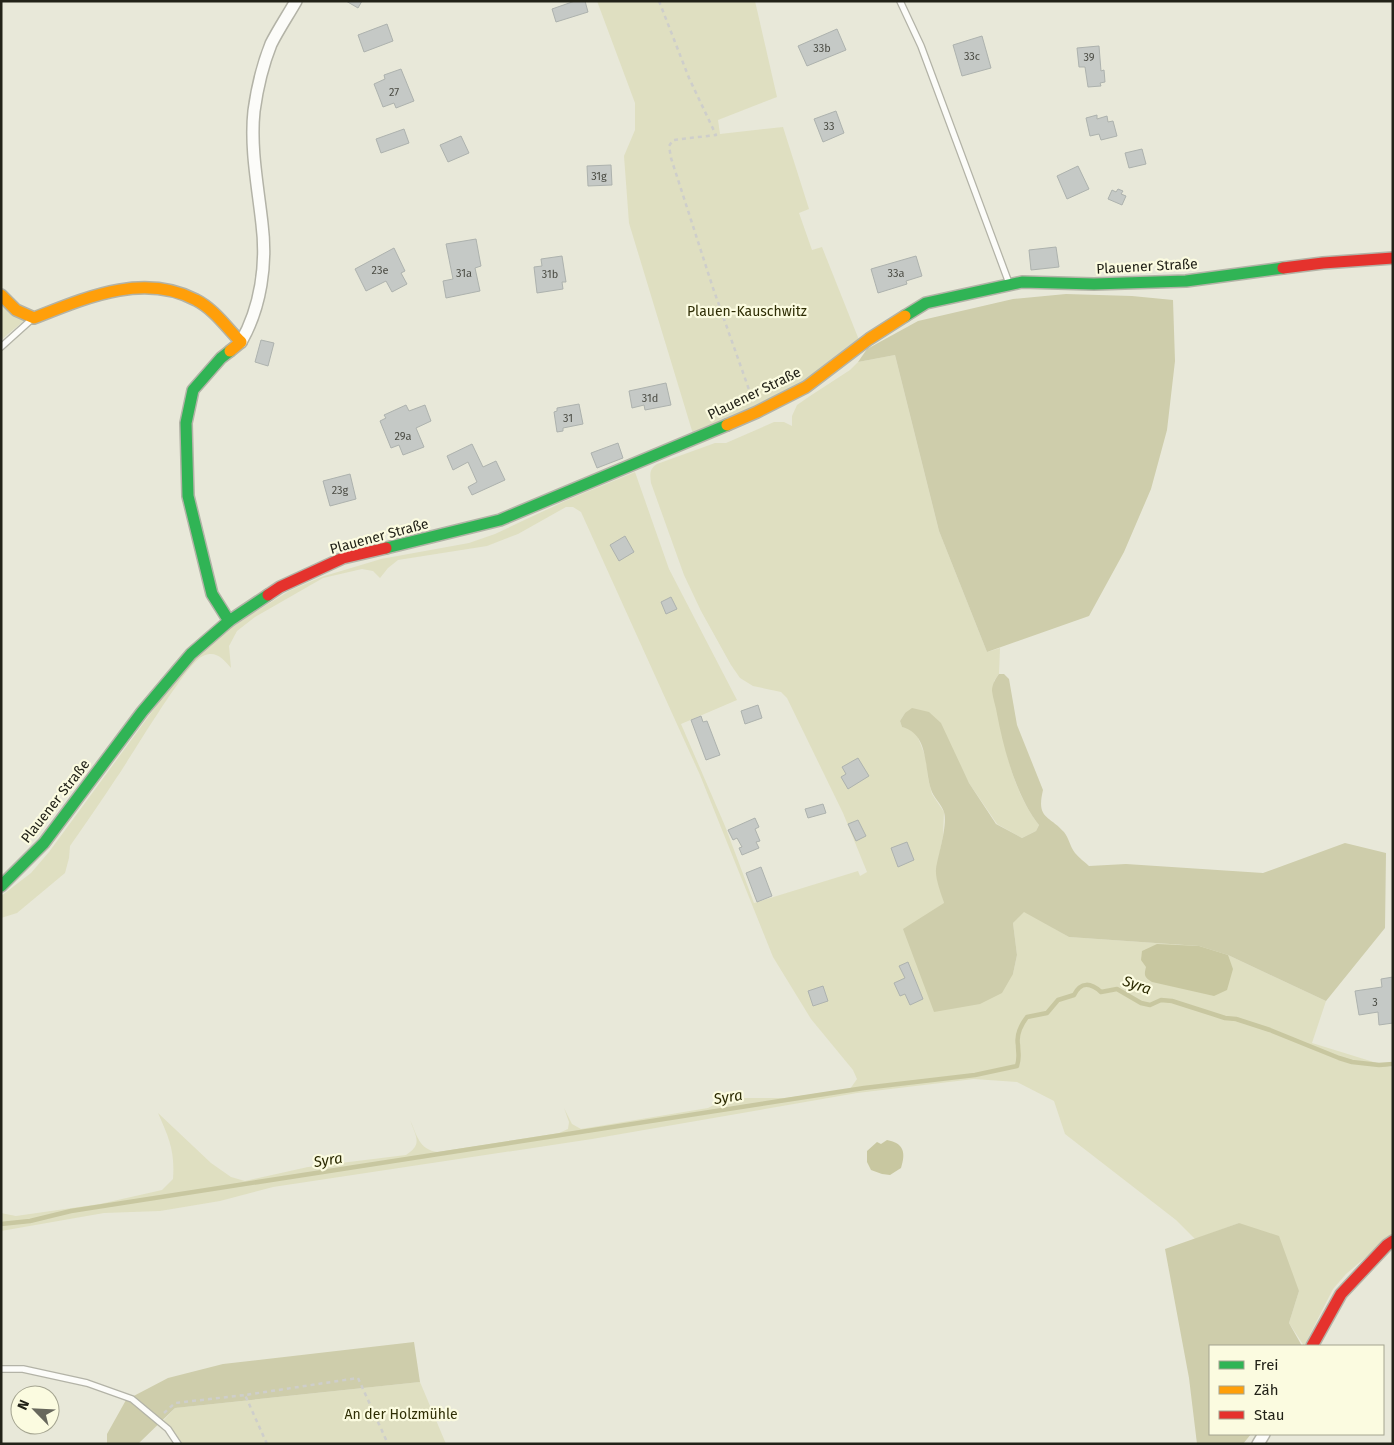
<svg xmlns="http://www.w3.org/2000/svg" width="1394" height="1445" viewBox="0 0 1394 1445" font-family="'Fira Sans',sans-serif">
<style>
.green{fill:#dfdfc1}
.forest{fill:#cecdab}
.water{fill:#c8c7a0}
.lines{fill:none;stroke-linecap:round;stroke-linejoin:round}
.stream{stroke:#c8c7a0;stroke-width:4.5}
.building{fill:#c5c9c6;stroke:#adb2ae}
.lane-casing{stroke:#b3b3a7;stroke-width:8}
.street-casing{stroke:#b3b3a7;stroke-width:14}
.fast-casing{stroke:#b3b3a7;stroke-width:14}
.slow-casing{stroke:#b3b3a7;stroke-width:14}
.jam-casing{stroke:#b3b3a7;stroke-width:14}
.path{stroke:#cececb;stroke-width:2.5;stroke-dasharray:4 4;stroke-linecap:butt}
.lane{stroke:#fcfcf9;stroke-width:5.5}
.street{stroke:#fcfcf9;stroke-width:11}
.fast{stroke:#30b455;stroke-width:11}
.slow{stroke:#ff9f0a;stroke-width:11}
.jam{stroke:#e5322d;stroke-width:11}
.labels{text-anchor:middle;stroke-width:4.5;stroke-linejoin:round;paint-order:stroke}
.number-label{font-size:11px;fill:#4b4c44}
.street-label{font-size:14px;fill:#222218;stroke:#fbfbe0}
.park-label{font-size:14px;fill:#2f2e05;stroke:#fbfbe0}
.water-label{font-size:15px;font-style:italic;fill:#2c2b02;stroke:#fbfbe0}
</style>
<rect width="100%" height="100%" fill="#e8e8d9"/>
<!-- green -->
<g class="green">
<polygon points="597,1 755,1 777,97 718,120 720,134 783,127 809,209 799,213 812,250 822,247 859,340 805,382 693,434 629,223 624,156 635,130 635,103"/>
<polygon points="1,300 26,319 1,340"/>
<path d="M895,355L939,531L987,652L1000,648L999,674L994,681C1001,729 1008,786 1039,825L1036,831L1022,838L997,824L969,783L956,758L905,713L900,721L902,727L910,729L917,735L926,758L928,778L932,794L944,812L943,836L936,871L944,903L1013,974L1017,955L1013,923L1024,911L1069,937L1199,946L1228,955L1326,1001L1312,1043L1393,1068V1234L1346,1274L1333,1289L1304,1346L1289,1323L1299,1291L1239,1223L1195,1239L1176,1220L1065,1134L1054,1101L1017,1082L974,1079L857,1093L592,1139L273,1187L220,1201L160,1211L104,1213L1,1231V1213L16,1216L100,1204L162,1190L173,1179C175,1151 169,1138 158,1113L211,1163L231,1177L245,1181L308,1167L406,1155C423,1144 416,1137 410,1120C417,1135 419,1150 438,1152L559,1133L568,1129L569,1122L564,1108L572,1124L581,1129L708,1108L728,1098H785L850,1089L857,1079L853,1070L811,1019L773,957L700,775L581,512L573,507H566L518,534L487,546L398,560L388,568L380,578L373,571L362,569L323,578L255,617L237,631L229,646L231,668C223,659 216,650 203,656C186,663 132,756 117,777C102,800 86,823 70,846L69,858L65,873L17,913L1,918V896L31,873L49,852L184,668L222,634L252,614L289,591L321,577L381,559L469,543L495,534L565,501L635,472L669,569L737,700L681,724L725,826L754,903L858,871L860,876L867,872L843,813L787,698L781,692L753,686L740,678L731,665L701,611L684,575L651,483C650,475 649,469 657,464L715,443H726L774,422H784L792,426V416L797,405L810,396L850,370L858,362Z"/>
<polygon points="420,1382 446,1444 182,1444 176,1434 163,1421 175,1408"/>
</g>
<!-- forest -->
<g class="forest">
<polygon points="1066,294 1132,296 1173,300 1175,361 1167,430 1151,489 1124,552 1089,616 987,652 939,531 895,355 858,362 867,349 918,321 1013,299"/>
<path d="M999,674H1004L1009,679L1017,725L1043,790C1036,819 1049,815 1064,832C1069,838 1070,847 1075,853C1079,858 1085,862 1089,866L1126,864L1263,873L1345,843L1386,853L1385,928L1326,1001L1228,955L1199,946L1069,937L1024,912L1013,923L1017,955L1013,974L1002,993L980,1004L934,1012L903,929L944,903C941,893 935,879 936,869C938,855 948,825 944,812C942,805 935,799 932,792C923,770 931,735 902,727L900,721L905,713L912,708L929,712L941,723L969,783L996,824L1022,838L1036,831L1039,825C1016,796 1004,750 997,714C996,707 993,699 992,691C992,685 995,679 999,674Z"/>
<polygon points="1239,1223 1279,1236 1299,1291 1289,1323 1302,1346 1210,1346 1210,1434 1251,1434 1243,1444 1197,1444 1189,1378 1165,1249"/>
<polygon points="414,1342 420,1382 175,1408 138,1444 107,1444 107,1434 126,1400 168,1378 223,1364"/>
</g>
<!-- water -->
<g class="water">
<path d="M1157,944L1199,946L1228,955L1233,969L1227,990L1214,996L1152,982C1144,977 1144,975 1146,967L1141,960L1142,951Z"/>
<path d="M887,1140C904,1143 906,1153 901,1168L890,1175L882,1174L871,1170L867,1162V1151L877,1142L881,1144Z"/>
</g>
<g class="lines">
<!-- stream -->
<path class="stream" d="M1,1224L30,1221L71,1211L864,1088L975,1075L1017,1066C1020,1057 1018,1054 1018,1045C1016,1035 1021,1025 1027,1017L1047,1013L1058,1000L1074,995C1081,981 1091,983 1101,992L1117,989L1141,1003L1150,1005L1161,1000L1172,1001L1225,1018L1236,1019L1270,1030L1339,1058L1352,1062L1379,1065L1393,1064"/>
</g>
<!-- building -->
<g class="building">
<polygon points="346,1 362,1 358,8"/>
<polygon points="575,1 585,1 588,12 556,22 552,9"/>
<polygon points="387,24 393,41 364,52 358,35"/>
<polygon points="837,29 846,50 807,66 798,46"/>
<polygon points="982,36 991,68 962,76 953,45"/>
<polygon points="1099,46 1101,71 1104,70 1105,82 1100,83 1101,86 1088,87 1085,67 1079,67 1077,48"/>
<polygon points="401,69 414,101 396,108 394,103 383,107 374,84 385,79 384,75"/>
<polygon points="836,111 844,133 823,142 814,119"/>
<polygon points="1097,115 1097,119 1107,116 1108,122 1113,121 1117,136 1101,140 1099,134 1090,136 1086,118"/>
<polygon points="404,129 409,143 381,153 376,139"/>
<polygon points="461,136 469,153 448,162 440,145"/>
<polygon points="1142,149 1146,164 1129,168 1125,153"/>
<polygon points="611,165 612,185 588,186 587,166"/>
<polygon points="1078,166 1089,189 1067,199 1057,176"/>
<polygon points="1118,189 1123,191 1121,194 1126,196 1122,205 1108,199 1112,190 1116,192"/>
<polygon points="476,239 481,266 475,268 480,291 446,298 443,281 453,279 446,244"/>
<polygon points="1056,247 1059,267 1031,270 1029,250"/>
<polygon points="394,248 405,271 401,273 407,284 392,292 386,281 366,291 355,269"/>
<polygon points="562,256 566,282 562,282 563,289 537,293 534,267 542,266 541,259"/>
<polygon points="916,256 922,276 906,281 907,284 878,293 871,269"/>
<polygon points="261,340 274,343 268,366 255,362"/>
<polygon points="666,383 671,405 645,410 644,405 632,408 629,391"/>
<polygon points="579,404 583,424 563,428 563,431 557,432 554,412 557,411 557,408"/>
<polygon points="406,405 409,411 425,405 431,421 416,428 424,447 403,455 399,445 391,448 380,421 386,418 384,415"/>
<polygon points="618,443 623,458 597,468 591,453"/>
<polygon points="472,444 483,467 496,461 505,480 472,495 468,487 477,482 468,462 453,470 447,456"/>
<polygon points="350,474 356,499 330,506 323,481"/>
<polygon points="625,536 634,552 619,561 610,545"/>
<polygon points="671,597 677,609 666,614 661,602"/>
<polygon points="758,705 762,718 745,724 741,711"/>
<polygon points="701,716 703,722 707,721 720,755 706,760 691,720"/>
<polygon points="858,758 869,776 848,789 841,777 846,774 842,767"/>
<polygon points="823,804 826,813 808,818 805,809"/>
<polygon points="755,818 759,827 755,829 760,841 756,842 759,848 742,855 739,848 742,847 737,838 733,840 728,830"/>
<polygon points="858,820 866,836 856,841 848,824"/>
<polygon points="907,842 914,860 898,867 891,848"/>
<polygon points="761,867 772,896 757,902 746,873"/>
<polygon points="908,962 923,999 910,1005 905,994 900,996 894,983 905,978 899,966"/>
<polygon points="1393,977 1393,1023 1379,1025 1378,1012 1359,1015 1355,991 1382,987 1381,979"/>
<polygon points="823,986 828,1001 813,1006 808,991"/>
</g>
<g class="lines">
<defs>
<g id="lane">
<polyline points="900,1 921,46 1009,283"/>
<polyline points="1,347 31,320"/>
<polyline points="1,1369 23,1369 87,1383 132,1399 168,1429 178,1444"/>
</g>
<g id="street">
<path d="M241,342C261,307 267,264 262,224C258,187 250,148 254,111C257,89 263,64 271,44C278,30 288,15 296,1"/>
<polyline points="1258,1444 1264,1434"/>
</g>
<g id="fast">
<polyline points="905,316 926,303 1022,282 1094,284 1186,281 1283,268"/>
<polyline points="386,548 500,520 727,425"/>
<polyline points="229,621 212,594 188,496 186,423 193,390 221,358 230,351"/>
<polyline points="1,886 44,843 142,712 191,654 229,621 268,595"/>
</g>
<g id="slow">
<path d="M1,295L16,310L34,318C85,298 143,272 196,300C214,309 227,328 241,342L230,351"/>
<polyline points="727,425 757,412 806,387 869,339 905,316"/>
</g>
<g id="jam">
<polyline points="1283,268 1323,263 1393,258"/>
<polyline points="268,595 280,587 343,558 386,548"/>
<polyline points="1312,1346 1341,1294 1387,1245 1393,1241"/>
</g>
</defs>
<!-- lane casing -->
<use href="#lane" class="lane-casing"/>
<!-- street casing -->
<use href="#street" class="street-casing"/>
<!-- fast casing -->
<use href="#fast" class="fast-casing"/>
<!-- slow casing -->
<use href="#slow" class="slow-casing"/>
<!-- jam casing -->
<use href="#jam" class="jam-casing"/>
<!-- path -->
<g class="path">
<polyline points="659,1 689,78 716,135 673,140 669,146 671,158 713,288 752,398"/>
<polyline points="164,1413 175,1403 245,1395"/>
<polyline points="267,1444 245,1395 358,1378 388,1444"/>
</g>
<!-- lane -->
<use href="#lane" class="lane"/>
<!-- street -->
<use href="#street" class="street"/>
<!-- fast -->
<use href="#fast" class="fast"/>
<!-- slow -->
<use href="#slow" class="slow"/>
<!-- jam -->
<use href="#jam" class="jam"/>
</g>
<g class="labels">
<!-- number labels -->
<g class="number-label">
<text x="822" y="52">33b</text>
<text x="972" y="60">33c</text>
<text x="1089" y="61">39</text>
<text x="394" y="96">27</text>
<text x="829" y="130">33</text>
<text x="599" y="180">31g</text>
<text x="380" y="274">23e</text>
<text x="464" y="277">31a</text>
<text x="896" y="277">33a</text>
<text x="550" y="278">31b</text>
<text x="650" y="402">31d</text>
<text x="568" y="422">31</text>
<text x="403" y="440">29a</text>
<text x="340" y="494">23g</text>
<text x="1375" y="1006">3</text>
</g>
<!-- street labels -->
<g class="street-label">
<text transform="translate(1147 266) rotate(-3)" y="5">Plauener Straße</text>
<text transform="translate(754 393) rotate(-26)" y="5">Plauener Straße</text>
<text transform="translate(379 536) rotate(-15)" y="5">Plauener Straße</text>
<text transform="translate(55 801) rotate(-52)" y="5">Plauener Straße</text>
</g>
<!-- park labels -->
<g class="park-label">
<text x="747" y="316">Plauen-Kauschwitz</text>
<text x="401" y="1419">An der Holzmühle</text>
</g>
<!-- water labels -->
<g class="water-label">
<text transform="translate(1137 985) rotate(19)" y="5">Syra</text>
<text transform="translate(728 1097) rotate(-9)" y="5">Syra</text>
<text transform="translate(328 1160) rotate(-9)" y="5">Syra</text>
</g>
</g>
<!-- border -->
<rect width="1394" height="1445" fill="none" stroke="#222218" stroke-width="5"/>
<!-- legend -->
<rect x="1209" y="1345" width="175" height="90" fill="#fbfbe0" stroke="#a4a490"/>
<rect x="1219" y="1361" width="25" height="8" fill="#30b455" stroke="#a4a490"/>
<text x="1254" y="1370" font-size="15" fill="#222218">Frei</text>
<rect x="1219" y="1386" width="25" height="8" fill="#ff9f0a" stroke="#a4a490"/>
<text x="1254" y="1395" font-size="15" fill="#222218">Zäh</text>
<rect x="1219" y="1411" width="25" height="8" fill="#e5322d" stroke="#a4a490"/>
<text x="1254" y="1420" font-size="15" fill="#222218">Stau</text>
<!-- north arrow -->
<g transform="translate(35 1410) rotate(294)"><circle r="24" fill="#fbfbe0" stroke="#a4a490"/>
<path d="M0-4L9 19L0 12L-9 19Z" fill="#67675c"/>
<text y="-8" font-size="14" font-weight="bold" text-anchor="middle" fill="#222218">N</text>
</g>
</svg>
